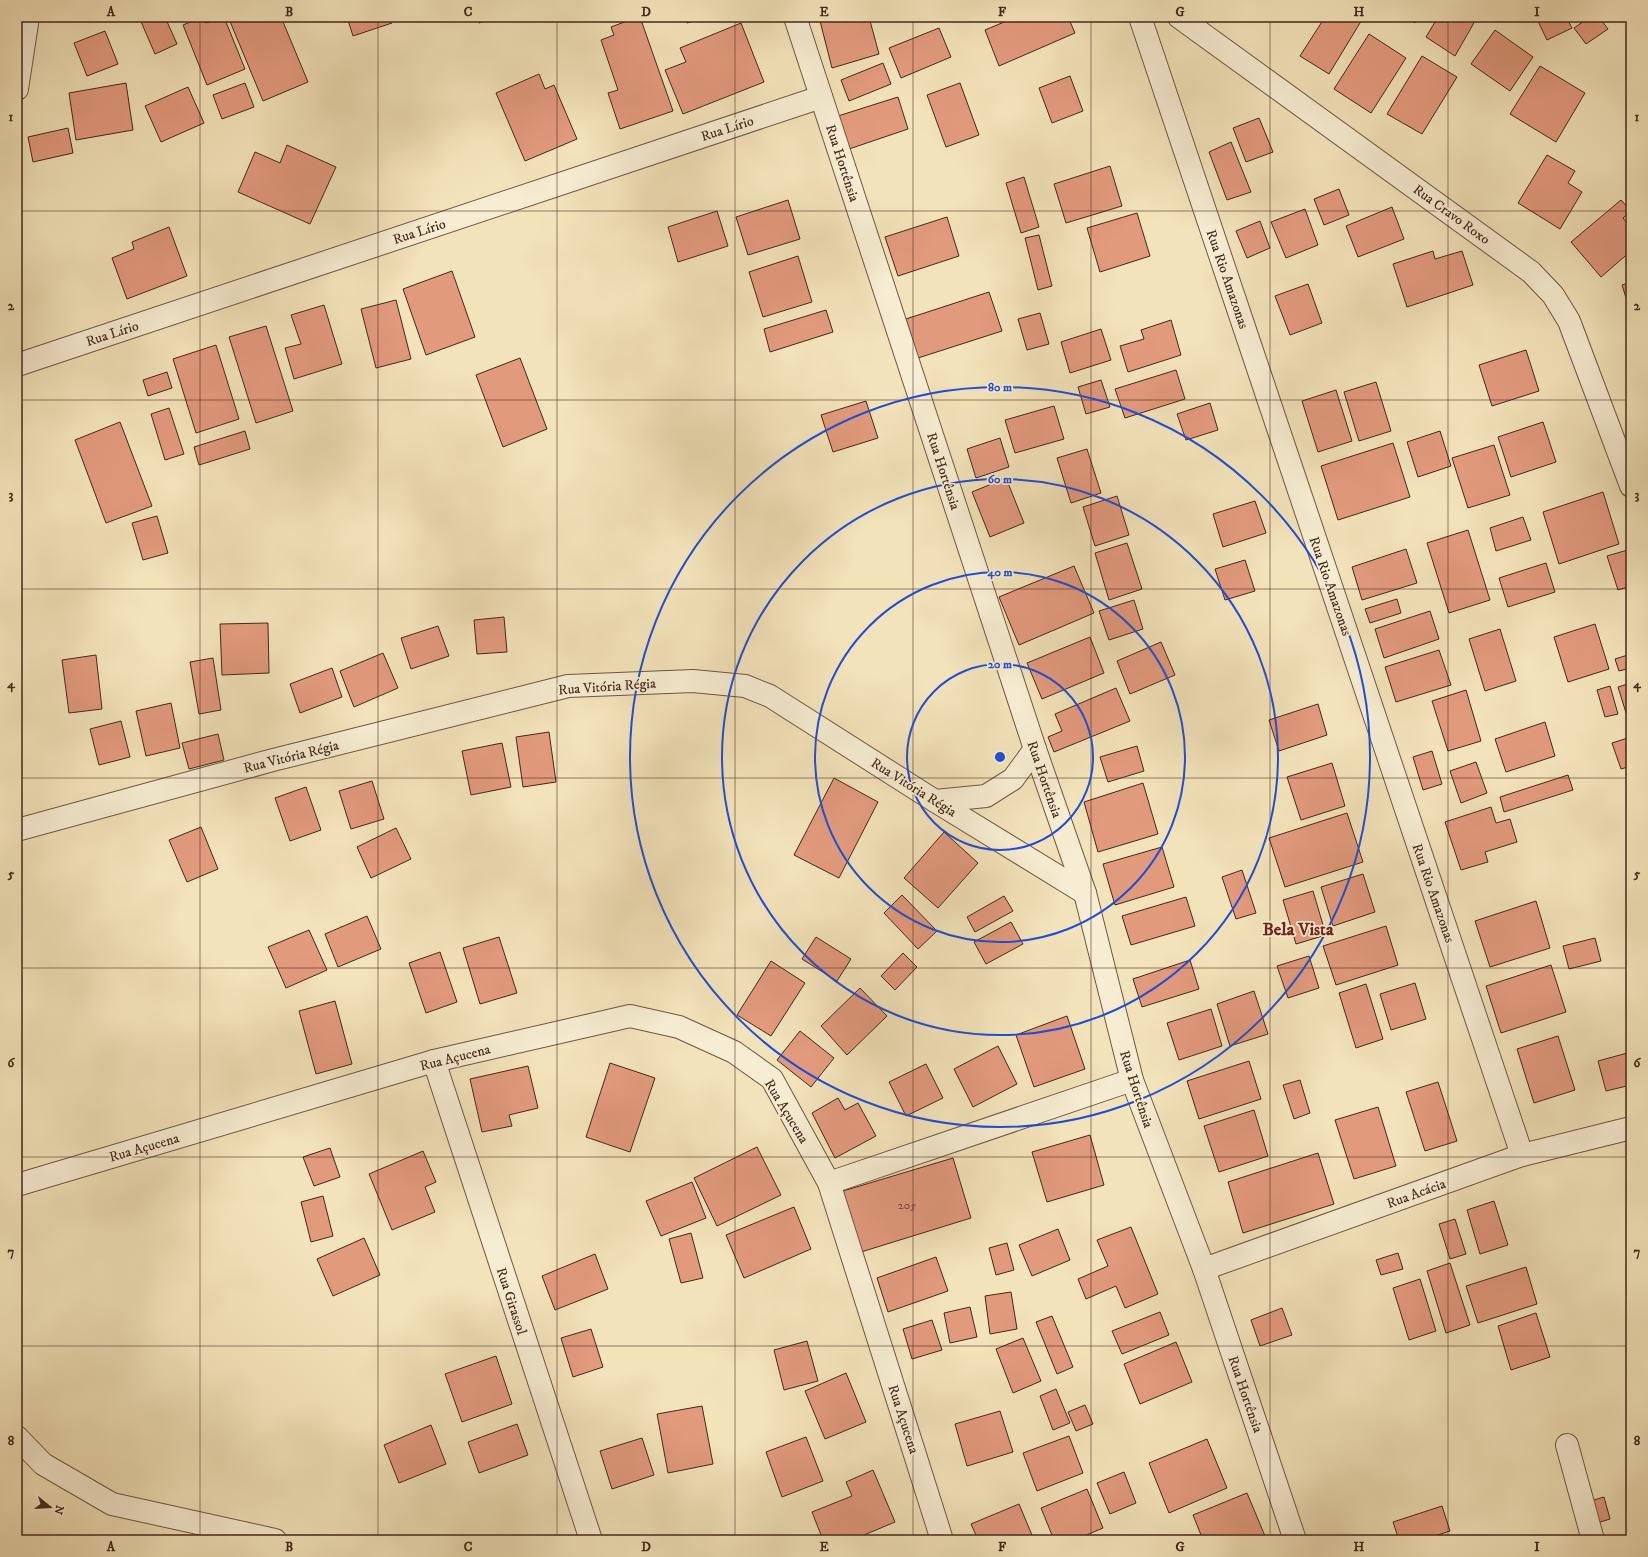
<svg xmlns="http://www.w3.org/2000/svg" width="1648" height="1557" viewBox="0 0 1648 1557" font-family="'IM FELL DW Pica',serif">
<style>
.building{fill:#e29a7d;stroke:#44271a}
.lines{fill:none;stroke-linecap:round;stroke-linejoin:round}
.street-casing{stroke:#705642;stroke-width:24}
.street{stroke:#f7edd2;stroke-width:22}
.grid{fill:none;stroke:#44271a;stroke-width:1;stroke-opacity:0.55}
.ring{fill:none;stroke:#1d4ed8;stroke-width:2}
.labels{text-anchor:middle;stroke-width:3.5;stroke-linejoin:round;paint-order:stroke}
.number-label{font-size:12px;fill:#6c4433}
.street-label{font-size:14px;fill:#44271a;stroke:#f7edd2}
.district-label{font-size:18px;font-weight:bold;fill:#7a1f14;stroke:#f7edd2}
.centre{fill:#1d4ed8;stroke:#f7edd2;stroke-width:2}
.ring-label{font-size:12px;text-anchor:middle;font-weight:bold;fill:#1d4ed8;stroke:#f7edd2;stroke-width:3.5;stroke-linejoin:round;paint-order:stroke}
.neatline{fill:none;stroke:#44271a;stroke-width:1.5}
.grid-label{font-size:13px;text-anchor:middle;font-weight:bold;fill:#44271a}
</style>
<rect width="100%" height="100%" fill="#f3e3ba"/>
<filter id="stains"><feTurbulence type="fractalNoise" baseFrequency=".005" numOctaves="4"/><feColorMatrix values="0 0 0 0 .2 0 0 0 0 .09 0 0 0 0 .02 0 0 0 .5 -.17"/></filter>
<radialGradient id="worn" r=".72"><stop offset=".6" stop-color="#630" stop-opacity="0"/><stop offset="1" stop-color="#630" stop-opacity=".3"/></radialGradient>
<!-- building -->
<g class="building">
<polygon points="139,17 165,17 177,44 155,54"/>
<polygon points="202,17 206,23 224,17 245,69 207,85 183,25"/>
<polygon points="234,17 281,17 308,82 263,101 229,19"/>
<polygon points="347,17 390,17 392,23 353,36"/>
<polygon points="477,17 496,17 479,23"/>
<polygon points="606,17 622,17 607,22"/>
<polygon points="638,17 640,17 673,111 620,129 608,93 618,90 601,40 614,35 611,27"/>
<polygon points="685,17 706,17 687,23"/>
<polygon points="819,17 869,17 879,54 832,68"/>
<polygon points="1016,17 1068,17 1075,33 999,66 985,30"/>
<polygon points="1325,17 1363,18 1329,74 1300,56"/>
<polygon points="1406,17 1419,17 1415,23"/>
<polygon points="1438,17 1468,17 1475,21 1455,56 1426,37"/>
<polygon points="1536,17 1566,17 1572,28 1547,40"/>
<polygon points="1590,17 1599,17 1608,29 1586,44 1574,28"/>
<polygon points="741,23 764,82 683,114 665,70 686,62 680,48"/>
<polygon points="939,28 951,57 901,78 889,48"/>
<polygon points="1495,30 1533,57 1510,91 1471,64"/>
<polygon points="105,31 118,64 87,76 74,43"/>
<polygon points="1369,34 1406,58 1371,113 1334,89"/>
<polygon points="1422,56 1457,77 1422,134 1387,114"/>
<polygon points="883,63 891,84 849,101 841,80"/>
<polygon points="1540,66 1585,93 1556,142 1510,114"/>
<polygon points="539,74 545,89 554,85 577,139 525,161 496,93"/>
<polygon points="1070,76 1083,111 1052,123 1039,88"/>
<polygon points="126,83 133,130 76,140 69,93"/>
<polygon points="245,83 254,107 222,119 213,95"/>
<polygon points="960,83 979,135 946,147 927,95"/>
<polygon points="188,87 204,123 161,142 145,106"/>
<polygon points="898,97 908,129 849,149 838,116"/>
<polygon points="1259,118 1273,152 1246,162 1233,128"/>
<polygon points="68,128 73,153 33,162 28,137"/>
<polygon points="1231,142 1251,192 1227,200 1209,152"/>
<polygon points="287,145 336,167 310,224 238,192 255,152 280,163"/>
<polygon points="1547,155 1575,171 1568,183 1582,192 1560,229 1518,203"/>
<polygon points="1110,166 1122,206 1066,223 1054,184"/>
<polygon points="1024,177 1039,227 1021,233 1006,183"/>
<polygon points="1339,189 1349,215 1324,225 1314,199"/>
<polygon points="788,200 800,239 748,255 736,217"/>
<polygon points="1621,200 1631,211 1623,218 1631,228 1631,251 1601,277 1571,242"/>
<polygon points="1392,207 1404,239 1358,257 1346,226"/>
<polygon points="1305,209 1318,245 1286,258 1271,222"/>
<polygon points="717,211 728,246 678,262 668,227"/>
<polygon points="1137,213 1150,256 1100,272 1087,228"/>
<polygon points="947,217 959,256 898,276 885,237"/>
<polygon points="1260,221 1270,248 1247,258 1236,231"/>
<polygon points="169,227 187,276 127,299 112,258 134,249 132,242"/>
<polygon points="1039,235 1052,286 1038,290 1025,238"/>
<polygon points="1433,251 1435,259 1462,251 1473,285 1407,307 1393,264"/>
<polygon points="798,256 812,302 763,317 749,272"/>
<polygon points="452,271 475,337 426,355 403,289"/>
<polygon points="1631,282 1631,314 1622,285"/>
<polygon points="1308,284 1322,323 1290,335 1275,296"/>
<polygon points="989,292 1002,331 918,358 906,319"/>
<polygon points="396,300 411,359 376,368 361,309"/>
<polygon points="324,305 342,364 294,379 285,348 301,344 291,315"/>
<polygon points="826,310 833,332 770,352 764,329"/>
<polygon points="1040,313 1049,344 1027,350 1018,319"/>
<polygon points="1171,320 1181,355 1128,372 1120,346 1144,339 1141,330"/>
<polygon points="266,326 293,411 256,423 229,337"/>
<polygon points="1101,329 1111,360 1070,373 1061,342"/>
<polygon points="216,345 239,419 196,433 173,359"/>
<polygon points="1526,350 1539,391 1492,406 1479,365"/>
<polygon points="520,358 547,429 503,447 476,375"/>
<polygon points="1176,370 1185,399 1125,418 1115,389"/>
<polygon points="167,372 172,388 148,396 143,380"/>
<polygon points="1101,380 1110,407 1086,414 1078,387"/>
<polygon points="1376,382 1391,431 1359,441 1344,392"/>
<polygon points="1336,390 1352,441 1318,452 1302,401"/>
<polygon points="866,401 878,438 833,452 821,415"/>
<polygon points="1210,403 1218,430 1186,440 1177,414"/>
<polygon points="1054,406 1064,439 1015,453 1005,420"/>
<polygon points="169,408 184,454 165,460 151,414"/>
<polygon points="120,422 152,506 106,523 75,440"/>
<polygon points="1543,422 1556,462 1511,477 1498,437"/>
<polygon points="245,431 250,449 199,465 194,447"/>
<polygon points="1440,431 1451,466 1418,477 1407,442"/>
<polygon points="1000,438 1009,467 976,478 967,449"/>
<polygon points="1393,443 1410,497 1338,520 1321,466"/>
<polygon points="1494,445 1510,495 1468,508 1452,458"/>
<polygon points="1087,449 1101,493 1071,503 1057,458"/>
<polygon points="1006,478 1024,523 990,537 972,492"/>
<polygon points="1603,492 1619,544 1559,564 1543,512"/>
<polygon points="1117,496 1129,535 1095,546 1083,507"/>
<polygon points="1255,501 1266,533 1223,547 1213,514"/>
<polygon points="157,516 168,553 143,560 132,523"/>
<polygon points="1523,517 1531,540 1496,551 1490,528"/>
<polygon points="1468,530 1490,600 1449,613 1427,543"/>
<polygon points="1127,543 1142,589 1109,600 1095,553"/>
<polygon points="1406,549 1417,583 1362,600 1352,567"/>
<polygon points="1631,549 1631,586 1618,590 1607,556"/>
<polygon points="1245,560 1255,591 1225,600 1215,569"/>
<polygon points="1546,563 1555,592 1508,607 1499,578"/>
<polygon points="1074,566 1094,613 1019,645 999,597"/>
<polygon points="1397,599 1401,613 1370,623 1365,609"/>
<polygon points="1134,600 1143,629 1109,640 1099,611"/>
<polygon points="1430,611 1439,639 1384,658 1375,629"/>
<polygon points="504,617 507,652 477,654 474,620"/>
<polygon points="268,623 269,673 222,675 220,624"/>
<polygon points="1595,624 1609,669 1568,682 1554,637"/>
<polygon points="438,626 449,656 411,669 401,638"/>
<polygon points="1500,629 1516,681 1485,691 1469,639"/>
<polygon points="1090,637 1104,673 1042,699 1027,663"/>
<polygon points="1161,642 1175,675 1130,694 1117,661"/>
<polygon points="1439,650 1451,685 1396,702 1385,667"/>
<polygon points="383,653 398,688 354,707 340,671"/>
<polygon points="1631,654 1631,668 1619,671 1615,659"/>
<polygon points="96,655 102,709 69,713 62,660"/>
<polygon points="213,658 221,710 199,714 190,662"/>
<polygon points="332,668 342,697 300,713 290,684"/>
<polygon points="1631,683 1631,715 1627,716 1618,687"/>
<polygon points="1610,686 1618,714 1605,717 1597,690"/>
<polygon points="1116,688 1130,721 1054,752 1048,737 1062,731 1055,714"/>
<polygon points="1466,690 1481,741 1448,751 1432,701"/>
<polygon points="171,703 180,748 146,756 136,711"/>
<polygon points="1318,704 1327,735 1279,751 1269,720"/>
<polygon points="121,721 130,757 99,765 90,729"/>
<polygon points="1545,722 1555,756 1506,772 1495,739"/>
<polygon points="549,732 556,782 523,787 516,737"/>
<polygon points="218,734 224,760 189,769 182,743"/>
<polygon points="1631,737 1631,766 1621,769 1612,743"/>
<polygon points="502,743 511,787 471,795 462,751"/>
<polygon points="1137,746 1144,771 1108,782 1100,757"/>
<polygon points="1432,751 1442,784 1423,790 1413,757"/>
<polygon points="1476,762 1487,793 1461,803 1450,771"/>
<polygon points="1332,763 1345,806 1301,820 1287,777"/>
<polygon points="1568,775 1573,790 1504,812 1500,797"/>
<polygon points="834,778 878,802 839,878 794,855"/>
<polygon points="372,781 384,819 351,829 339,791"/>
<polygon points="1143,783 1158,834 1098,852 1084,802"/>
<polygon points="17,784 21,798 17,799"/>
<polygon points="306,787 321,830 290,841 275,798"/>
<polygon points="1491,807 1496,823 1510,819 1517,842 1485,852 1488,862 1461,870 1445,822"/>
<polygon points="1347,813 1363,862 1285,887 1269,838"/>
<polygon points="201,827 218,869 187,882 169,840"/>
<polygon points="396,828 411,859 371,878 357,847"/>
<polygon points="944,832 978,863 938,908 904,878"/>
<polygon points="1162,847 1174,887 1115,905 1103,864"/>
<polygon points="1242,870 1256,913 1236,919 1222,877"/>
<polygon points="1363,874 1375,912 1333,926 1321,887"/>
<polygon points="1313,891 1326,935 1296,944 1283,900"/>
<polygon points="902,895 937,931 918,949 884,913"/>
<polygon points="1004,896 1013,911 975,932 967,917"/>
<polygon points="1186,897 1195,926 1131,945 1122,916"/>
<polygon points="1536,901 1550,948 1490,967 1475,921"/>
<polygon points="367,916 381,949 338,967 325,934"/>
<polygon points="1011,922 1023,944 986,964 974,942"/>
<polygon points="1386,926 1398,965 1336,985 1323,946"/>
<polygon points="309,930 327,970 286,988 268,947"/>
<polygon points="499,937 517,993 480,1004 463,948"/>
<polygon points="816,937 851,959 837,981 802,959"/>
<polygon points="1595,938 1601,961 1569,969 1563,946"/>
<polygon points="440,952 457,1002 426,1013 409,963"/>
<polygon points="903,953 917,967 895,990 881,976"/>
<polygon points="1309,956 1319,988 1288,998 1277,966"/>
<polygon points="1190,960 1199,989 1142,1007 1133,979"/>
<polygon points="771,961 805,983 771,1036 737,1015"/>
<polygon points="1551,965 1566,1012 1501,1033 1486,986"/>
<polygon points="1415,983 1426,1019 1391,1030 1380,994"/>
<polygon points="1366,984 1383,1039 1356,1048 1339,993"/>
<polygon points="860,988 887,1016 847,1055 821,1026"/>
<polygon points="1254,991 1268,1034 1230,1046 1217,1004"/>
<polygon points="335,1001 352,1064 316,1074 299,1011"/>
<polygon points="1211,1009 1222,1046 1179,1060 1167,1023"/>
<polygon points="1067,1016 1085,1069 1034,1087 1016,1035"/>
<polygon points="800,1031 834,1058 811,1087 777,1060"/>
<polygon points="1558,1036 1575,1090 1534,1103 1517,1049"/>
<polygon points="998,1046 1017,1084 973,1107 954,1069"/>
<polygon points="1631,1052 1631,1085 1606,1091 1598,1061"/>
<polygon points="1249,1061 1261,1099 1199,1119 1187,1081"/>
<polygon points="610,1063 655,1078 630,1152 586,1137"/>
<polygon points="926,1064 943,1098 906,1116 889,1082"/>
<polygon points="528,1066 538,1108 509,1115 512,1126 482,1132 470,1079"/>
<polygon points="1300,1080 1310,1113 1294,1119 1283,1085"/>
<polygon points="1438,1082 1457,1141 1425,1151 1406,1092"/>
<polygon points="838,1098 845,1110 858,1103 876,1136 835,1158 812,1113"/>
<polygon points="1378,1107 1396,1166 1354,1179 1335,1120"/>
<polygon points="1254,1110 1268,1156 1219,1172 1204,1126"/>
<polygon points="1090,1135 1104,1185 1047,1202 1032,1152"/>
<polygon points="757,1147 781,1195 717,1226 694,1178"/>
<polygon points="330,1148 340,1177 314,1186 303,1157"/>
<polygon points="423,1151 436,1182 425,1187 435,1212 392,1230 369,1174"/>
<polygon points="1318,1153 1334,1204 1243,1233 1228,1182"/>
<polygon points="953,1158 971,1218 861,1252 843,1191"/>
<polygon points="692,1182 706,1218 661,1236 646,1201"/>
<polygon points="323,1196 333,1236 311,1242 301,1202"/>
<polygon points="1494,1201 1508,1245 1480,1254 1467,1210"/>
<polygon points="794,1207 811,1249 744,1278 726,1235"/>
<polygon points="1455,1219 1466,1254 1450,1259 1439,1224"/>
<polygon points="1131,1227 1158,1294 1125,1308 1116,1286 1086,1299 1078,1279 1108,1266 1097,1240"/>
<polygon points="1058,1229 1070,1260 1032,1276 1019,1245"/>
<polygon points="691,1233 703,1278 681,1283 669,1239"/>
<polygon points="364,1238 380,1275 333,1296 317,1259"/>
<polygon points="1007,1243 1014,1270 996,1275 989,1248"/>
<polygon points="1398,1253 1403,1269 1381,1275 1376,1260"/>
<polygon points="595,1254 608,1289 555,1310 542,1276"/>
<polygon points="936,1257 948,1291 888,1312 877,1278"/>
<polygon points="1450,1263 1470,1325 1446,1333 1427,1271"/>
<polygon points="1526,1267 1537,1304 1478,1323 1466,1286"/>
<polygon points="1420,1279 1436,1331 1409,1340 1393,1288"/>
<polygon points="1011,1292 1017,1329 990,1334 985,1296"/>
<polygon points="970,1307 977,1337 950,1343 944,1313"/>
<polygon points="1282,1308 1292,1335 1260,1346 1251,1320"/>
<polygon points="1160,1312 1169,1335 1122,1354 1112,1331"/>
<polygon points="1536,1313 1550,1357 1511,1370 1498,1326"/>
<polygon points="1052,1316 1073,1367 1057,1374 1036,1322"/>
<polygon points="932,1320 942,1350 912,1359 903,1329"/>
<polygon points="591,1329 603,1367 573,1377 561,1338"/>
<polygon points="1023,1338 1041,1381 1013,1393 996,1349"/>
<polygon points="807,1341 818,1381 784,1390 774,1350"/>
<polygon points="1176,1342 1192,1382 1140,1404 1124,1364"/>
<polygon points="496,1356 512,1404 462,1422 445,1374"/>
<polygon points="846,1373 866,1422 825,1439 805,1391"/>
<polygon points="1056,1389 1070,1423 1053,1430 1040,1396"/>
<polygon points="1085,1405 1093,1424 1076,1431 1068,1412"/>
<polygon points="702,1406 713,1464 668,1473 657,1414"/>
<polygon points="1000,1411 1013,1452 967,1466 955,1424"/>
<polygon points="517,1424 528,1455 479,1473 468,1442"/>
<polygon points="431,1425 446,1464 399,1483 384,1445"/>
<polygon points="1069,1436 1083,1473 1037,1491 1023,1453"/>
<polygon points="806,1437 823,1481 782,1497 766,1452"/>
<polygon points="642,1438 654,1475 612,1489 600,1451"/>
<polygon points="1207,1439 1227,1488 1169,1513 1149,1463"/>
<polygon points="873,1470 895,1522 852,1540 823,1540 812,1512 852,1496 846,1482"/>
<polygon points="1124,1472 1136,1503 1110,1514 1097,1483"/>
<polygon points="1087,1489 1103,1528 1075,1540 1054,1540 1041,1508"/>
<polygon points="1247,1493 1265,1536 1255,1540 1203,1540 1193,1515"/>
<polygon points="1604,1497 1610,1519 1594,1524 1587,1502"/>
<polygon points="1019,1504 1034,1540 978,1540 971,1524"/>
<polygon points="1442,1506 1450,1531 1423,1540 1399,1540 1393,1522"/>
<polygon points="1111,1536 1112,1540 1102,1540"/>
</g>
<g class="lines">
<defs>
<g id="street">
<polyline points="795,17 1035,749 1085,893 1132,1080 1204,1269 1295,1540"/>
<polyline points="1140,17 1522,1155"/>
<polyline points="1179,17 1531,272 1553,295 1569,321 1631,486"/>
<polyline points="17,89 28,17"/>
<polyline points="17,365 821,97"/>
<polyline points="935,801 986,796 1013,779 1035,749"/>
<polyline points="17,830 273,760 568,686 693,681 745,686 770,696 935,801 1085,893"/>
<polyline points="434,1061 591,1540"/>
<polyline points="829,1183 1132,1080"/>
<polyline points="17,1185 434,1061 630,1016 679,1027 734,1052 772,1079 829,1183 942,1540"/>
<polyline points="1204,1269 1522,1155 1631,1128"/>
<polyline points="17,1437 43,1464 112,1504 275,1540"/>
<polyline points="1567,1445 1593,1540"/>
</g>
</defs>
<!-- street casing -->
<use href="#street" class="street-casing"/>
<!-- street -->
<use href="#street" class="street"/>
</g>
<!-- grid -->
<path class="grid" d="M200,17V1540M378,17V1540M557,17V1540M735,17V1540M913,17V1540M1091,17V1540M1270,17V1540M1448,17V1540M17,211H1631M17,400H1631M17,589H1631M17,778H1631M17,968H1631M17,1157H1631M17,1346H1631"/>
<!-- distance rings -->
<g class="ring">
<circle cx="1000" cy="757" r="93"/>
<circle cx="1000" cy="757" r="185"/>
<circle cx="1000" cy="757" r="278"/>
<circle cx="1000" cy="757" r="370"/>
</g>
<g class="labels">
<!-- number labels -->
<g class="number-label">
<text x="907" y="1209">205</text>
</g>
<!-- street labels -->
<g class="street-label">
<text transform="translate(727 128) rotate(-18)" y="5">Rua Lírio</text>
<text transform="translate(843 163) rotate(72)" y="5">Rua Hortênsia</text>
<text transform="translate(1452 214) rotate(36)" y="5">Rua Cravo Roxo</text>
<text transform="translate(419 231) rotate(-18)" y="5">Rua Lírio</text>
<text transform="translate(1228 279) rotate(71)" y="5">Rua Rio Amazonas</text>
<text transform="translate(112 333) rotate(-18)" y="5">Rua Lírio</text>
<text transform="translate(944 471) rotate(72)" y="5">Rua Hortênsia</text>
<text transform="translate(1331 586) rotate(71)" y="5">Rua Rio Amazonas</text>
<text transform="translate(607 686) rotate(-4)" y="5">Rua Vitória Régia</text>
<text transform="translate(291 756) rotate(-14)" y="5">Rua Vitória Régia</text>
<text transform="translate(1045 779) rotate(71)" y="5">Rua Hortênsia</text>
<text transform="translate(914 787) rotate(32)" y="5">Rua Vitória Régia</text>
<text transform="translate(1434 893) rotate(71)" y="5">Rua Rio Amazonas</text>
<text transform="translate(455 1057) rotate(-14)" y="5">Rua Açucena</text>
<text transform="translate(1137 1089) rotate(72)" y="5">Rua Hortênsia</text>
<text transform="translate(787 1111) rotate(59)" y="5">Rua Açucena</text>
<text transform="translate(144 1147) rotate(-16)" y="5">Rua Açucena</text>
<text transform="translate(1416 1193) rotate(-20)" y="5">Rua Acácia</text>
<text transform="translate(512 1301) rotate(72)" y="5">Rua Girassol</text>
<text transform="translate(1246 1394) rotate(71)" y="5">Rua Hortênsia</text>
<text transform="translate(904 1419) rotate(72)" y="5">Rua Açucena</text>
</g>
<!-- district labels -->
<g class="district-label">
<text x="1298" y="935">Bela Vista</text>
</g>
</g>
<circle cx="1000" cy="757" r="6" class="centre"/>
<g class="ring-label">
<text x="1000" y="391">80 m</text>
<text x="1000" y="483">60 m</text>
<text x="1000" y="576">40 m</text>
<text x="1000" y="668">20 m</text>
</g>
<!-- margin -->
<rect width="1648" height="1557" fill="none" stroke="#f3e3ba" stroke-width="44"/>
<!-- north arrow -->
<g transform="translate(50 1507) rotate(108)" stroke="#f7edd2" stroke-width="3" paint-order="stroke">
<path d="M0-3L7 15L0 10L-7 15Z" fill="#44271a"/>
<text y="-6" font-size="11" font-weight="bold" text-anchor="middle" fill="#44271a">N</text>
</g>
<rect x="22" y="22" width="1604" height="1513" class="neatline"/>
<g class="grid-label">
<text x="111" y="16">A</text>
<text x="289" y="16">B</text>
<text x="468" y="16">C</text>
<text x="646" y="16">D</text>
<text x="824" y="16">E</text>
<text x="1002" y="16">F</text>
<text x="1180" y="16">G</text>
<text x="1359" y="16">H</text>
<text x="1537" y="16">I</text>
<text x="11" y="121">1</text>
<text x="1637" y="121">1</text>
<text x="11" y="310">2</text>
<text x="1637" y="310">2</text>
<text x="11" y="499">3</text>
<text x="1637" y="499">3</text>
<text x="11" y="688">4</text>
<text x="1637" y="688">4</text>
<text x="11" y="878">5</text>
<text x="1637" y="878">5</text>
<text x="11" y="1067">6</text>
<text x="1637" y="1067">6</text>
<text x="11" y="1256">7</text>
<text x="1637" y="1256">7</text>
<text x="11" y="1445">8</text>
<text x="1637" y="1445">8</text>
<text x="111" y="1551">A</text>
<text x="289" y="1551">B</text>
<text x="468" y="1551">C</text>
<text x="646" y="1551">D</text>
<text x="824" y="1551">E</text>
<text x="1002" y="1551">F</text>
<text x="1180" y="1551">G</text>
<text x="1359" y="1551">H</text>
<text x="1537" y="1551">I</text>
</g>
<rect width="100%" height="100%" filter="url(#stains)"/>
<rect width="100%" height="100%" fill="url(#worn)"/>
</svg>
